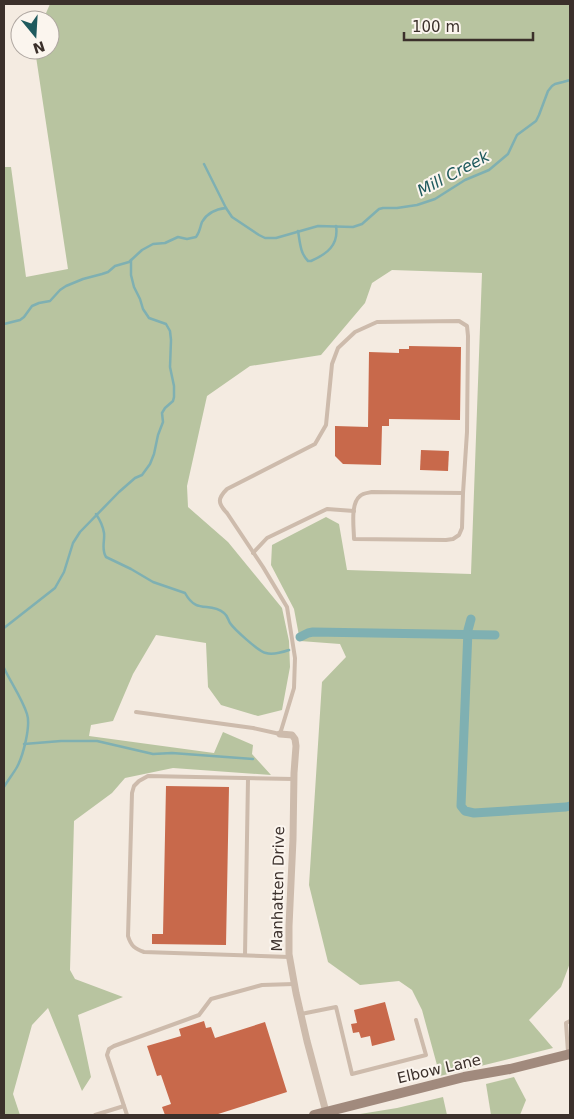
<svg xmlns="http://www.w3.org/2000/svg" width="574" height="1119" viewBox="0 0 574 1119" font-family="'DejaVu Sans',sans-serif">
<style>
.green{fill:#b8c4a0}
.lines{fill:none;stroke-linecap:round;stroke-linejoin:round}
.stream{stroke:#7fb0b2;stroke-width:2.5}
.canal{stroke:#7fb0b2;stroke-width:9}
.building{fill:#c8694b}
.lane{stroke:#cdbbac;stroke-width:4}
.street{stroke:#cdbbac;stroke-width:7}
.secondary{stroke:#a18a7d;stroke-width:10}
.labels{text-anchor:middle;stroke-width:4;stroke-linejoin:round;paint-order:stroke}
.street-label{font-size:15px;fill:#3b302b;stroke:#fbf5ee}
.water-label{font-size:16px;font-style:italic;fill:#1f5a5e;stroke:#fbf5ee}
</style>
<rect width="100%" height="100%" fill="#f4ebe1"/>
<!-- green -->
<g class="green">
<polygon points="50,4 570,4 570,963 561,987 529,1020 553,1048 440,1076 422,1010 412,990 399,981 360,985 328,962 309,885 322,682 346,657 340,644 300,641 294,609 271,565 272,545 326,517 339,524 347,570 471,574 482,273 392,270 372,283 365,303 321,355 250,366 207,396 187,486 188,507 228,542 282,608 289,641 290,667 282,710 258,716 221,705 208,687 206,643 156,635 133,674 113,721 91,725 89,736 214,753 223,732 253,745 252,754 271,775 173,768 125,778 112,793 74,821 70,970 75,979 123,997 78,1015 91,1077 82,1091 48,1008 32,1025 13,1094 20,1115 4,1115 4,167 11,167 26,277 68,269 35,50 50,50 50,20 43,20"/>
<polygon points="514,1077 526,1100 520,1115 491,1115 486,1084"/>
<polygon points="443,1097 447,1115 354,1115 397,1108"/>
</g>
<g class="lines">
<!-- stream -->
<g class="stream">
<polyline points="204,164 226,208 232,217 259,235 265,238 276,238 318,226 353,227 362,224 379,209 383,208 397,208 417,205 435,199 465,180 489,170 508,154 517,135 536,121 539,115 548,91 552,86 555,84 563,82 570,80"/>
<path d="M298,231C300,242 300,253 308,261H311C327,254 339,245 336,226"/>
<path d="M4,324L20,320L24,317L32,306L39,303L50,301L60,290L66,286L83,279L102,274L108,272L115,266L129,262L142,250L153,244L165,243L178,237L187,239L196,237C200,232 200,227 202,222C207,213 216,209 226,208"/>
<path d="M96,514C100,520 103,526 104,533C105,541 101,549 106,557L131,569L153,582L185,593C197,615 209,601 224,613C228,616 228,620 230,623C234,629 259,652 266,653C272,655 283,652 289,650"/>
<polyline points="4,628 55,588 64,572 73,543 80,532 119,492 135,478 142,475 150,464 154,454 158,435 163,422 162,413 165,408 173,401 174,397 174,386 170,367 171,340 170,331 166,324 149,318 143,309 140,299 134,287 131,275 131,260"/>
<path d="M4,668C11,683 22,698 27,714C31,726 23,756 17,767C13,774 8,780 4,787"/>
<polyline points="24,744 61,741 97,741 153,754 172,753 253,759"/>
</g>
<!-- canal -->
<g class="canal">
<polyline points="471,619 468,630 461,806 465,811 474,813 566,807 570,806"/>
<polyline points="300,637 308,633 313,632 495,635"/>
</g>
</g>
<!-- building -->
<g class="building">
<polygon points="409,346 461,347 460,420 389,419 389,426 382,426 381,465 343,464 335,456 335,426 368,427 369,352 399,353 399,349 409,349"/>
<polygon points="421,450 449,451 448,471 420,470"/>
<polygon points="166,786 229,787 226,945 152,944 152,934 163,934"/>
<polygon points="385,1002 395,1040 372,1046 370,1036 361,1038 359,1032 353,1033 351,1024 357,1023 354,1010"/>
<polygon points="204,1021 206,1028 211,1027 215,1038 265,1022 287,1092 215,1115 165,1115 162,1107 171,1104 161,1075 157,1076 147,1046 181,1036 179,1029"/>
</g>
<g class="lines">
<!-- lane -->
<g class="lane">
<polyline points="253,553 267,538 327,509 354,511"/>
<path d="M136,712L253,728L280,734L294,688L295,658L287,607L263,567L227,513C217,503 218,498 227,489L315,444L326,425L332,364L338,348L355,332L377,322L459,321L467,326L468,336L467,432L463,493L462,528L459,535L453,539L446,540L354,539C354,528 350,504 360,496C363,493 368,493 372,492L463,493"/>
<polyline points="245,955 248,779"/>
<path d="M289,957L144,952C135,949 131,946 128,936L132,793L134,786L139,781L148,776L293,779"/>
<polyline points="301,1014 336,1007 352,1074 426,1055 416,1020"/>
<polyline points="568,1052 566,1023 570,1021"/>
<polyline points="95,1115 124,1106"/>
<polyline points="127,1115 107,1055 109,1049 114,1046 199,1015 211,999 262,985 294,984"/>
</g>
<!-- street -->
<polyline class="street" points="280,734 292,735 295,739 296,746 294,773 293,839 289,926 289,954 296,993 307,1041 326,1112"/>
<!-- secondary -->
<polyline class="secondary" points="314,1115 464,1077 510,1069 570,1054"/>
</g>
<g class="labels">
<!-- street labels -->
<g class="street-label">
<text transform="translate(278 889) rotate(-89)" y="5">Manhatten Drive</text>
<text transform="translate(439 1069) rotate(-13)" y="5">Elbow Lane</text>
</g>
<!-- water labels -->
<g class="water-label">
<text transform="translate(453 173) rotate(-28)" y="6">Mill Creek</text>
</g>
</g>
<!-- border -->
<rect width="574" height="1119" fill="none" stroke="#3b302b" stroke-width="10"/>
<!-- north arrow -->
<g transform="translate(35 35) rotate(162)"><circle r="24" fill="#fbf5ee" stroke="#aea6a0"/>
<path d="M0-4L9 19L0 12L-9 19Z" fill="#1f5a5e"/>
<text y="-8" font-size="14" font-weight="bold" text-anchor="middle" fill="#3b302b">N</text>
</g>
<!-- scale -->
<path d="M404 32v8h129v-8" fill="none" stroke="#3b302b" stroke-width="2.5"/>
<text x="412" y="32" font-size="15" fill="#3b302b" stroke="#fbf5ee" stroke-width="4" paint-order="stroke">100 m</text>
</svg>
